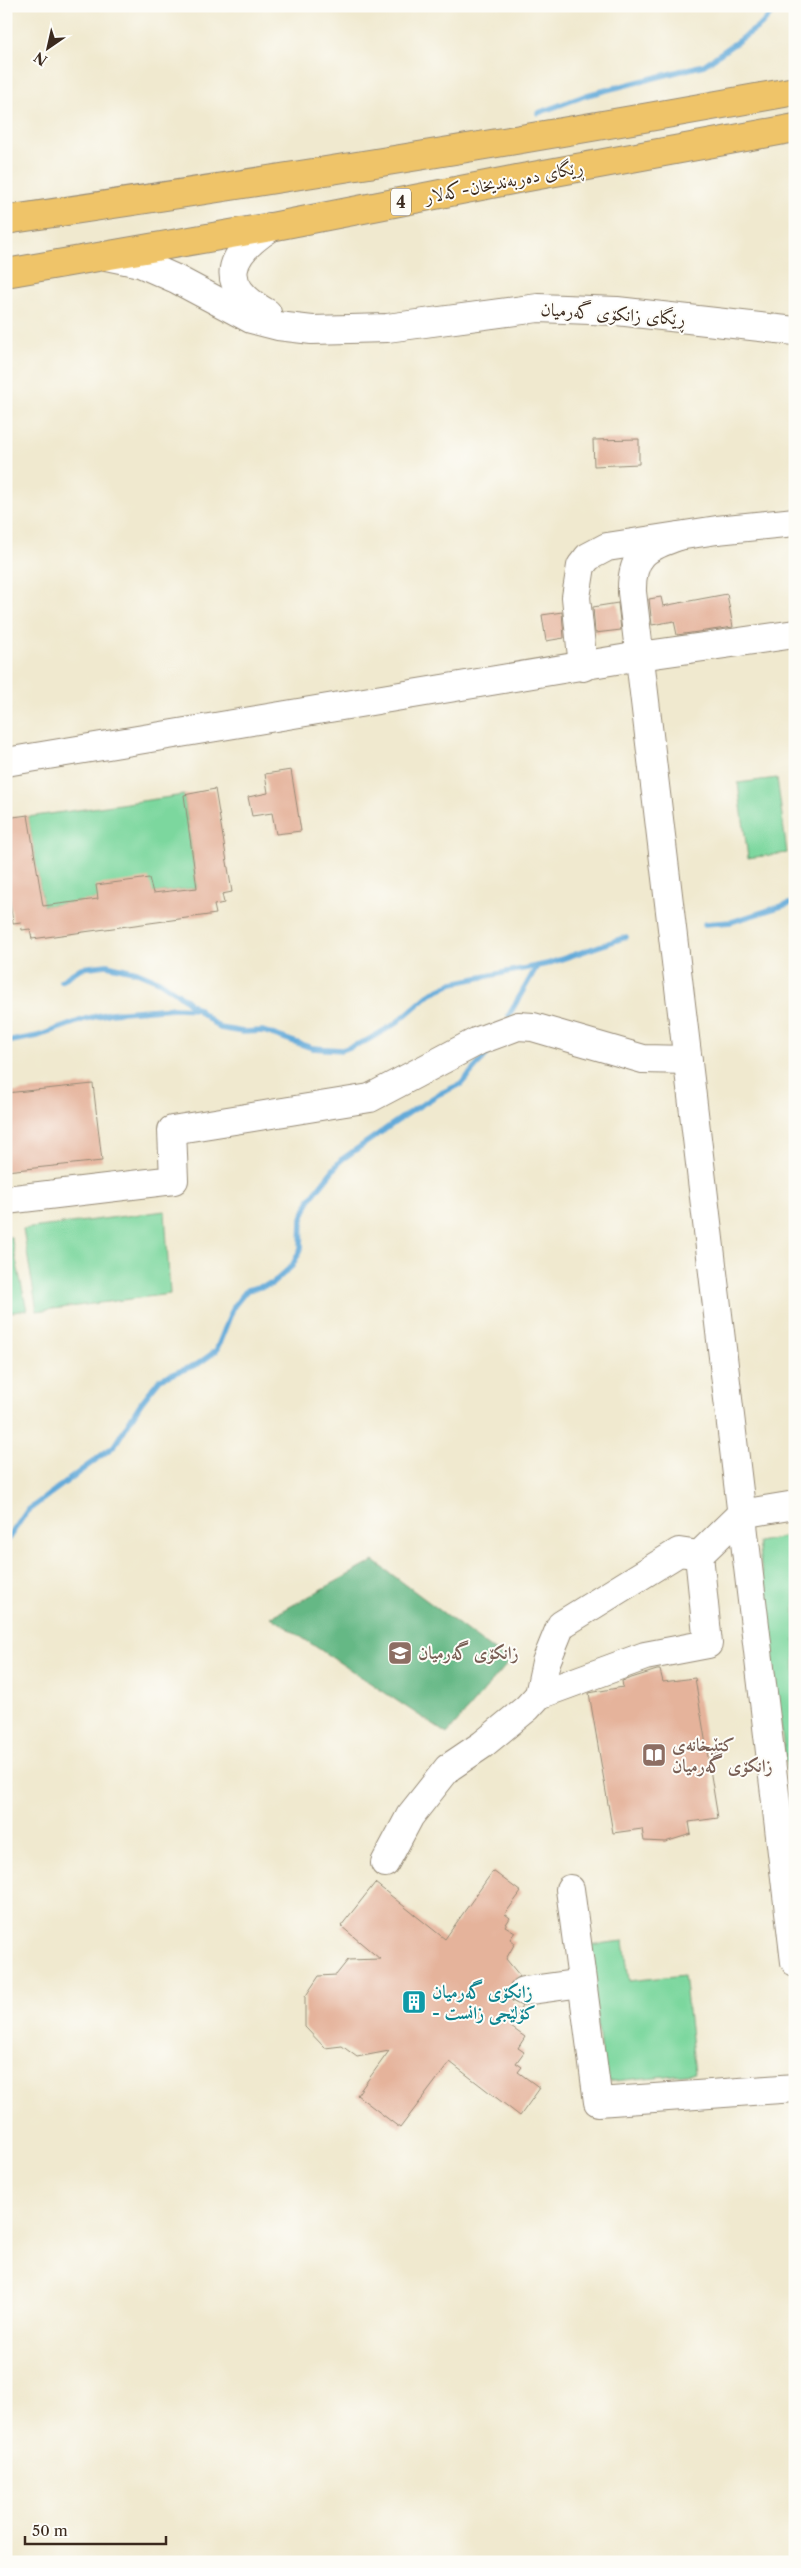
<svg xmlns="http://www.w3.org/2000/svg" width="801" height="2568" viewBox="0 0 801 2568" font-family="'Libre Caslon Text',Amiri,serif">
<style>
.green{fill:#7cd79e;stroke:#5c805e}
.forest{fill:#65b885;stroke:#507152}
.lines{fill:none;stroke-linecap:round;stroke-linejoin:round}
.stream{stroke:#63aad9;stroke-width:5.5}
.building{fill:#e5b39b}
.minor-casing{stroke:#968a76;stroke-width:30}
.highway-casing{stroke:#968a76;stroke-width:30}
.minor{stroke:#fff;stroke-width:28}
.highway{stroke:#efc469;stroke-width:28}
.labels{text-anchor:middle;stroke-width:4;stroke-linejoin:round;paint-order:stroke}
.shield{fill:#fdfcf7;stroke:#75695f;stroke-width:1}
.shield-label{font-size:16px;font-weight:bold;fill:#3b2a1e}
.street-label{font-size:18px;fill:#3b2a1e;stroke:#fdfcf7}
.education-label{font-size:18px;font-weight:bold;fill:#785e54;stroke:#fdfcf7;text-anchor:start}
.culture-label{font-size:18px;font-weight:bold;fill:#0d838f;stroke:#fdfcf7;text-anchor:start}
</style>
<rect width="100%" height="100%" fill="#fdfcf7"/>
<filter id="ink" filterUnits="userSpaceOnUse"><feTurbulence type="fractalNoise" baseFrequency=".02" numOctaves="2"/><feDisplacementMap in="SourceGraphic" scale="10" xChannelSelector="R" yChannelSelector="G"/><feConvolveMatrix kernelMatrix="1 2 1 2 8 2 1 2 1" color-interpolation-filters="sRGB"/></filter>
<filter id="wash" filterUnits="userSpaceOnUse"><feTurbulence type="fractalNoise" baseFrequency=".0096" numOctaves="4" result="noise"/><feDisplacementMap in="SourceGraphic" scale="20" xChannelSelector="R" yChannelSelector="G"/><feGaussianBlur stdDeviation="1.12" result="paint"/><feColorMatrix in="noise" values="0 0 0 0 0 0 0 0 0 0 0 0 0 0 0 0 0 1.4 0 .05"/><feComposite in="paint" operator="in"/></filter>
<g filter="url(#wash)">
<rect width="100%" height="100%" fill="#f0e9cf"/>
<!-- green -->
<g class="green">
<polygon points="777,778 787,853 748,858 738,783"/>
<polygon points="184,795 197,888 43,906 28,817"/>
<polygon points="165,1211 170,1294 37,1311 23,1229"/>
<polygon points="6,1237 11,1237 27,1310 6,1313"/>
<polygon points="795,1535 795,1838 758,1542"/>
<polygon points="624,1941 629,1981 684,1975 695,2073 604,2082 589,1945"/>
</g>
<!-- forest -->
<polygon class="forest" points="374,1561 509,1662 447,1734 271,1617"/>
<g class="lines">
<!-- stream -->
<g class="stream">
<polyline points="538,113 587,95 704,65 761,25 778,6"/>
<polyline points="705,924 731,922 795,902"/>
<polyline points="61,981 81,968 107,965 137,972 159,981 177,993 220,1028 243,1032 263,1031 312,1048 342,1050 366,1041 395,1024 431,993 453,983 547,964 626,937"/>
<polyline points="509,1015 537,966"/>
<polyline points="6,1042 38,1036 85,1019 110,1013 174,1008 199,1009"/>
<polyline points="6,1542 27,1511 114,1446 141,1403 160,1379 198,1364 216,1351 234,1306 247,1290 272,1284 292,1266 301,1249 302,1219 310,1199 341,1160 410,1112 439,1094 461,1084 494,1046"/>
</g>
</g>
<g id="blocks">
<!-- building -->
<g class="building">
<polygon points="639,439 639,464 594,466 593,440"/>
<polygon points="727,594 733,627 677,635 674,621 652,625 649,599 661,597 663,606"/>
<polygon points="618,603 621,630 595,633 593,607"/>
<polygon points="562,612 564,638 546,641 542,615"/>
<polygon points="291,770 301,831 276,834 272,813 252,816 248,797 268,793 265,774"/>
<polygon points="215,789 232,892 222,894 224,903 214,905 216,914 32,939 30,929 22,930 21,922 13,923 6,874 6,818 28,815 43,906 98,899 96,885 135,880 149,878 153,893 197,888 184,795"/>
<polygon points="93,1084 102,1161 6,1171 6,1093"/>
<polygon points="657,1670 660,1670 663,1682 695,1678 718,1818 689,1822 691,1834 665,1842 644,1841 642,1829 613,1833 589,1693 623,1687 622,1681"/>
<polygon points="493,1871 521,1892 505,1914 510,1918 505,1926 515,1932 510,1939 515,1943 506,1959 520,1976 510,1985 509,1994 512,2001 522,2006 511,2027 525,2037 518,2048 524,2052 516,2063 522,2067 518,2072 540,2088 520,2116 450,2062 400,2128 357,2095 389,2051 357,2057 342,2046 325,2048 305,2027 305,1997 319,1976 336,1975 348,1960 380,1959 341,1926 375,1883 445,1939"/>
</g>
</g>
</g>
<g filter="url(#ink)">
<use href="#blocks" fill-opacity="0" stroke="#968a76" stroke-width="1"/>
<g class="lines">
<defs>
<g id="minor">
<polyline points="106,256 140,263 176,279 251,319 278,326 312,330 387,328 538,308 617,311 795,331"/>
<path d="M267,313C216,284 228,255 271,227"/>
<path d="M679,536C646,547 631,555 632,592L795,1962"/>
<polyline points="583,667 576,597 581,566 588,557 607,547 717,530 795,522"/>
<polyline points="6,762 640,656 795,634"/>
<polyline points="6,1200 174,1180 172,1130 370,1098 478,1041 518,1026 533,1027 643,1059 688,1060"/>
<polyline points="539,1695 546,1662 561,1625 679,1552 699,1555"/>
<polyline points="385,1863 410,1816 448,1768 482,1745 527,1708 539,1695 645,1656 708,1644 699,1555 741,1514 795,1505"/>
<polyline points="570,1889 598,2102 795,2088"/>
<polyline points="524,1991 582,1983"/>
</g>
<g id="highway">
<path d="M6,220C270,181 533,139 795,91"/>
<polyline points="6,273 271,227 517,179 795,128"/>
</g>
</defs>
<!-- minor casing -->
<use href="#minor" class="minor-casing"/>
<!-- highway casing -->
<use href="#highway" class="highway-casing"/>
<!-- minor -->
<use href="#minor" class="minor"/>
<!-- highway -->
<use href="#highway" class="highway"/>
</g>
</g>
<!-- icons -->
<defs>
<symbol id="university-square" viewBox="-11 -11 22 22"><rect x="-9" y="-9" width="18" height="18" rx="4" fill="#8d6e63" stroke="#fdfcf7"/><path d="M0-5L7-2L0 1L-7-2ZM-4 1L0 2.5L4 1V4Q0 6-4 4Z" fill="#fff"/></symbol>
<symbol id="library-square" viewBox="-11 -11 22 22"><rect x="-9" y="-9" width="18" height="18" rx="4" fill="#8d6e63" stroke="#fdfcf7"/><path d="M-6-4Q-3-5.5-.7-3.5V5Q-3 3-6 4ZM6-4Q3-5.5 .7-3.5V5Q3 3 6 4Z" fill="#fff"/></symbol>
<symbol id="building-square" viewBox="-11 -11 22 22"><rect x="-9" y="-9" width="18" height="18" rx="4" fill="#0f9aa8" stroke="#fdfcf7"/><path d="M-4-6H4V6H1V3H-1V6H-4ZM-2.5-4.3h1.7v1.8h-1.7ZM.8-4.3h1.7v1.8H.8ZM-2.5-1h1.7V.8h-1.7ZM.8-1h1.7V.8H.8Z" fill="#fff"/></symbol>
</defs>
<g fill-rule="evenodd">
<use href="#university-square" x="386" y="1639" width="28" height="28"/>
<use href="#library-square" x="640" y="1741" width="28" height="28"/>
<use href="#building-square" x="400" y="1988" width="28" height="28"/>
</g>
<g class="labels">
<!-- shield labels -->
<rect class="shield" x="391" y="188.5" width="20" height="27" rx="4"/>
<g class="shield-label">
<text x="401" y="208">4</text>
</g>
<!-- street labels -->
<g class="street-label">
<text transform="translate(504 182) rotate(-11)" y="6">ڕێگای دەربەندیخان-کەلار</text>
<text transform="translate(613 314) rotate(4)" y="6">ڕێگای زانکۆی گەرمیان</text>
</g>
<!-- education labels -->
<g class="education-label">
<text x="418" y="1659">زانکۆی گەرمیان</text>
<text x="672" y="1751">کتێبخانەی<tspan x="672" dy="21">زانکۆی گەرمیان</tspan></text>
</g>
<!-- culture labels -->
<g class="culture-label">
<text x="432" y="1998">زانکۆی گەرمیان<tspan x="432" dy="21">- کۆلێجی زانست</tspan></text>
</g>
</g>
<!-- margin -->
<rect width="801" height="2568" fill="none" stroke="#fdfcf7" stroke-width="25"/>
<!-- north arrow -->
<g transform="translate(48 48) rotate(214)" stroke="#fdfcf7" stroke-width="4" paint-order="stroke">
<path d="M0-4L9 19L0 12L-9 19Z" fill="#3b2a1e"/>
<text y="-8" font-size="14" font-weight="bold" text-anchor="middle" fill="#3b2a1e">N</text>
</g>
<!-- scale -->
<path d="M25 2536v8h141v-8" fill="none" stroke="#3b2a1e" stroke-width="2.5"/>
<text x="32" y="2536" font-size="15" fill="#3b2a1e" stroke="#fdfcf7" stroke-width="4" paint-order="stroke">50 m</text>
</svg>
